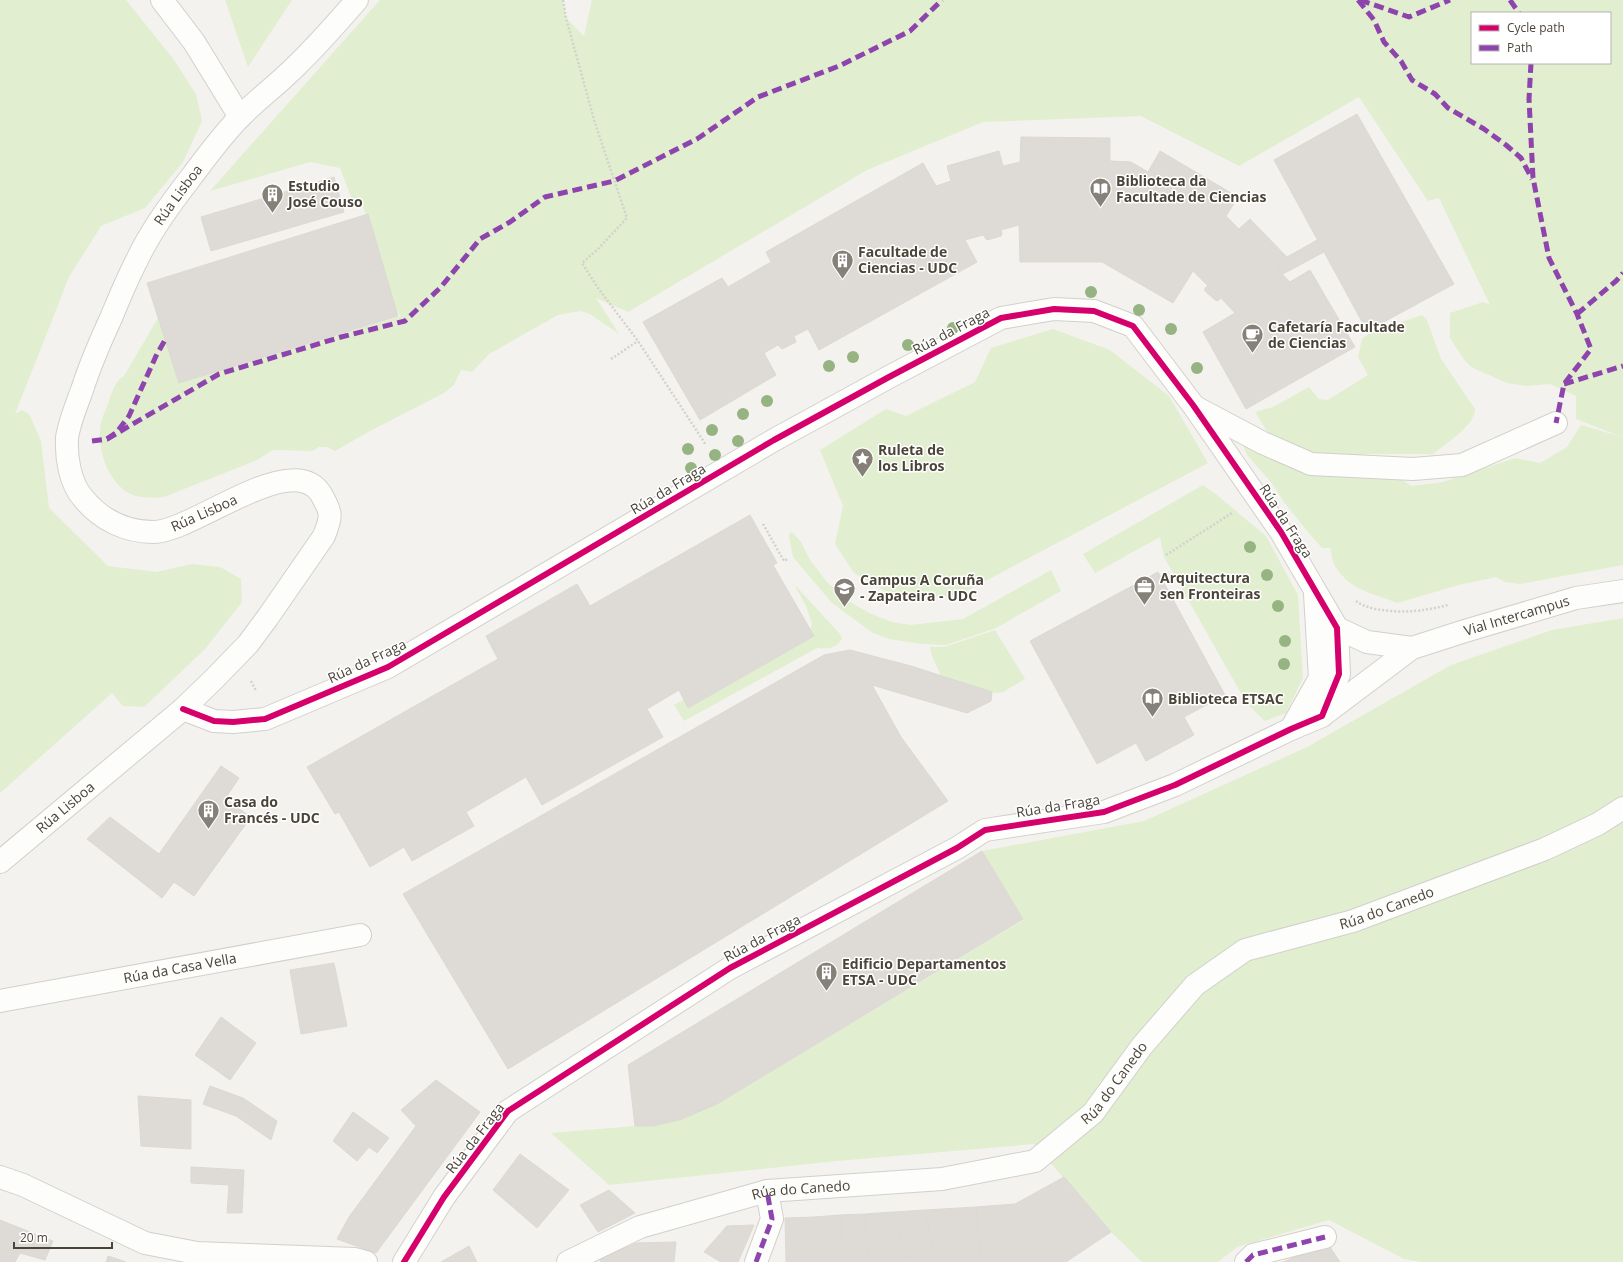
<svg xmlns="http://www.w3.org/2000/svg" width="1623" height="1262" viewBox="0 0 1623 1262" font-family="'Open Sans',sans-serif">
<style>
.green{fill:#e1eecf;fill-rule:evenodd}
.building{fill:#dedbd6;stroke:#dcd9d4}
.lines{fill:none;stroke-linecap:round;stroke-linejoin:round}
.minor-casing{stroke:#d2d0cb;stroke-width:24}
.path{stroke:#d3d2cc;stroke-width:2.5;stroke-dasharray:2 2;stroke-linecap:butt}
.minor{stroke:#fdfdfc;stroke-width:22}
.quiet{stroke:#8e44ad;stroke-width:5;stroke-dasharray:10 5;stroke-linecap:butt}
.cycleway-casing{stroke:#fff;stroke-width:8}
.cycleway{stroke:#d6006c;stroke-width:6}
.tree{fill:#96b382}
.labels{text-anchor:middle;stroke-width:3;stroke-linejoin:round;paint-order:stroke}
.poi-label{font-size:14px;font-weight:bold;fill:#4b4439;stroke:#fff;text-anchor:start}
.street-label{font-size:14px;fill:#4b4439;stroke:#fff}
</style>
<rect width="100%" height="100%" fill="#f4f2ee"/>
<!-- green -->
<g class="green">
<polygon points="0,0 126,0 174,60 196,94 202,121 183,162 145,208 101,226 69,277 15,414 22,410 29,414 41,441 49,508 108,566 157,572 192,564 220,567 241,579 242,602 205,649 144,707 123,706 112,693 0,793"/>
<polygon points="225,0 292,0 248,67"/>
<path d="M380,0H563L566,18L584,36L592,0H1623V565L1520,584L1505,582L1496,577L1459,585L1397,603C1373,593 1350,591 1335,566C1332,561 1332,554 1330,548H1322L1307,531L1284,502L1271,482L1247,455L1240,438L1390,471L1411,486L1443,482L1515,458L1540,463L1567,447L1581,425L1622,437L1576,419V396L1550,384L1526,386L1507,383L1473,368L1465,361L1450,338V313L1483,302L1490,305L1439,198L1428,201L1359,97L1239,166L1141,116L983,122L867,170L628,312L596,298L619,334L590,314L580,311L558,315L489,354L472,372L461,370L454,385L444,393L370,431L335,451L327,447H319L312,451L273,450L257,460L164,497C154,498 145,498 136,496C111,489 98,454 100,430C100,421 105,412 108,404C111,394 115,380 124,376L158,318L179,383L401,316L397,311L362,203L354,205L340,168L310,162L210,191ZM1472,13H1610V63H1472Z"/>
<path d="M1422,315L1427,320L1441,359L1475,409C1475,426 1445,444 1433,454H1365L1357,458L1316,453L1294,448L1279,440L1267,431L1255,412L1273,407L1309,387L1319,399L1328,400L1368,375L1358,357L1362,339L1370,333Z"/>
<polygon points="1053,329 1110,350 1169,396 1208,463 957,596 894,596 854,573 835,544 843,506 820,450 886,409 906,416 975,382 991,348"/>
<polygon points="1203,485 1217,495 1266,536 1298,595 1303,678 1286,713 1265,721 1247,704 1164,557 1160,537 1095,573 1083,554"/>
<polygon points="790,532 794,534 801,542 810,560 827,582 847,600 869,613 892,622 910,625 963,619 1051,570 1061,591 996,628 946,645 921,644 889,639 873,633 832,603 793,557 789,537"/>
<path d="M794,584L840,634L842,638C837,649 828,649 817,648L684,721L674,705L810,630L812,624L806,606Z"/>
<polygon points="1623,618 1623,1262 1421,1262 1404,1259 1329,1220 1237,1247 1218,1262 1142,1262 1111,1232 1034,1144 837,1161 609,1185 551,1133 635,1126 653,1126 682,1119 717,1104 1023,920 982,851 1144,821 1307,747 1451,665 1552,630"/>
<polygon points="995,630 1025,679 1003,692 996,693 942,678 932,656 930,647 944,647"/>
</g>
<!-- building -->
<g class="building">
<polygon points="1357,114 1454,284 1367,331 1274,160"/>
<polygon points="1021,137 1110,138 1110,161 1131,162 1148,172 1160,151 1238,197 1226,216 1239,229 1250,219 1287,257 1276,268 1290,282 1310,270 1355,347 1246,409 1203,332 1235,313 1221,298 1218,301 1215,300 1205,291 1205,288 1208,286 1193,271 1173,303 1102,262 1020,262 1019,225 1001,230 1002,234 1001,236 987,240 983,235 965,240 977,262 819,350 808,329 794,336 796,342 782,349 778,345 764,353 776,375 700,420 643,322 722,278 728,287 771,262 766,252 923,163 936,186 951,181 947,166 999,151 1003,166 1020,162"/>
<polygon points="334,177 344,212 211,251 201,217"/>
<polygon points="368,214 398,316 179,383 147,283"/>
<polygon points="1317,240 1324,252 1283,274 1276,268 1287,257"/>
<polygon points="750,515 777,563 773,565 814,636 688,708 679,690 647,709 663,737 542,805 526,777 466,812 474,826 412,861 404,847 370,867 339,812 335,814 307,767 498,659 486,636 577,584 590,606"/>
<polygon points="1158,572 1225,695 1184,717 1194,735 1146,761 1136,743 1097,764 1030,641"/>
<polygon points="850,650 911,666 992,692 991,701 967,713 872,685 901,737 948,801 508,1069 403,894 824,655"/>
<polygon points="221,766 239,778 225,799 251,817 194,896 174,882 162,898 87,839 110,817 159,854"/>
<polygon points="982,851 1023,919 717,1104 682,1119 653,1126 635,1126 628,1065"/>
<polygon points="334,963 347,1026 301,1034 290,970"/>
<polygon points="221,1017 256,1043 230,1080 195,1055"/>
<polygon points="436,1080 480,1112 376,1253 337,1239 349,1217 416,1126 401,1110"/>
<polygon points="210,1086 243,1098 277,1121 271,1140 236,1116 203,1104"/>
<polygon points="138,1096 191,1100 191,1149 141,1146"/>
<polygon points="353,1112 389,1138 377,1153 369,1147 357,1161 333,1141"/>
<polygon points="520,1154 569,1190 537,1228 493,1190"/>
<polygon points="191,1167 244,1170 242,1213 227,1213 229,1185 191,1183"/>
<polygon points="1064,1177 1111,1232 1066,1262 1053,1262 1015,1204"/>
<polygon points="609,1190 635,1213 598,1232 580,1205"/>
<polygon points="1015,1204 1053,1262 981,1262 976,1207"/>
<polygon points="976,1207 981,1262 935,1262 925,1210"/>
<polygon points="925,1210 935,1262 906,1262 894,1212"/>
<polygon points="894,1212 906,1262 868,1262 865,1214"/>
<polygon points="865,1214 868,1262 844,1262 840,1215"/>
<polygon points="840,1215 844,1262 823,1262 814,1217"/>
<polygon points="814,1217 823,1262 786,1262 785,1218"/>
<polygon points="0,1220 53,1241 45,1260 20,1253 15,1262 0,1262"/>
<polygon points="754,1225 738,1262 721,1262 704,1252 727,1226"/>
<polygon points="676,1242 674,1262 623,1262 615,1252 637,1243"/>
<polygon points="1328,1244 1340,1262 1283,1262 1305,1253"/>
<polygon points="469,1246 477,1262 441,1262"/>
<polygon points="615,1252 623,1262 601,1262 599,1259"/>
<polygon points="108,1256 126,1262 106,1262"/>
</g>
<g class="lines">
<defs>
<g id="minor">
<polyline points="162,0 194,42 240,117"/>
<polyline points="1197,408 1263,443 1311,464 1413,469 1462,465 1556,423"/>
<polyline points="1337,628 1367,642 1412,648"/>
<polyline points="183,709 214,721 233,722 265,719 388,667 774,440 889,377 1001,318 1054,309 1094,311 1133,326 1193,405 1281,532 1337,628 1339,674 1322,716 1291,729 1175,785 1104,812 985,830 957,848 730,968 508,1111 444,1197 404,1262"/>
<path id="s1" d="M1323,715L1412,648L1465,631L1576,598L1623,591"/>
<polyline points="1291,729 1320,678 1315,594"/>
<path id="s2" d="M0,862L183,709L214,679L248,644L268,617L324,536C332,516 332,513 321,494C293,448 194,531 154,532C126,532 101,520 83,498C70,483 66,458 67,438C69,423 77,404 82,390C90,365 100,342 111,318C119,299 127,279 137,260C151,230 172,202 192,176C207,156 223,134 241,116C258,99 278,84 295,67C317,46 337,23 357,0"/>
<path id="s3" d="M0,1001L360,935"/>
<polyline points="0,1177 23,1185 145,1243 197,1253 355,1259 366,1262"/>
<path id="s4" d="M568,1262L640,1227L767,1191L942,1179L1035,1161L1093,1113L1142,1046L1195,985L1245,950L1353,921L1545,849L1598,824L1623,808"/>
<polyline points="756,1262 772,1219 767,1191"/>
<polyline points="1246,1262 1253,1255 1325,1237"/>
</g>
</defs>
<!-- minor casing -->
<use href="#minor" class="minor-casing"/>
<!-- path -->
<g class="path">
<polyline points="563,0 566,18 595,123 627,218 597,250 582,263 598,288 638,341 706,445"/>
<polyline points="611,359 638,341"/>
<polyline points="763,524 784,561 788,559"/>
<polyline points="1166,555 1232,513"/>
<path d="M1356,601C1369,612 1405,613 1423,610C1431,609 1440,607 1448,605"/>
<polyline points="251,681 256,691"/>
</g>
<!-- minor -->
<use href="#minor" class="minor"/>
<!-- quiet -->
<g class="quiet">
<polyline points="1358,0 1374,20 1384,42 1401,61 1412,80 1435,94 1448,108 1484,129 1506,145 1521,158 1532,179"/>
<polyline points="1360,0 1409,17 1450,0"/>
<polyline points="1510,0 1519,13"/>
<polyline points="1531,63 1529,99 1533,178 1549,258 1577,314 1591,349 1564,384 1556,423"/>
<polyline points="1577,314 1616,281 1623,273"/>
<polyline points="1564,384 1623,366"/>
<polyline points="107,439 219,374 341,337 405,321 441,287 480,239 510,222 545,197 614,181 697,139 758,97 839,66 910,31 942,0"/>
<polyline points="92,441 107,439 117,432 129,416 156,356 165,340"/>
<polyline points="756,1262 772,1219 767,1191"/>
<polyline points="1246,1262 1253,1255 1325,1237"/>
</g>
<defs>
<polyline id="cycleway" points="183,709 214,721 233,722 265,719 388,667 774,440 889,377 1001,318 1054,309 1094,311 1133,326 1193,405 1281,532 1337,628 1339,674 1322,716 1291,729 1175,785 1104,812 985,830 957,848 730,968 508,1111 444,1197 404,1262"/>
</defs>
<!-- cycleway casing -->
<use href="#cycleway" class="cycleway-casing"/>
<!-- cycleway -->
<use href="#cycleway" class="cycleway"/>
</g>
<!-- trees -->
<g class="tree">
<circle cx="1091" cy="292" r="6"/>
<circle cx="1139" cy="310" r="6"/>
<circle cx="953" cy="328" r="6"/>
<circle cx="1171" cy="329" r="6"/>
<circle cx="908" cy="345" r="6"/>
<circle cx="853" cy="357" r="6"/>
<circle cx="829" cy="366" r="6"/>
<circle cx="1197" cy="368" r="6"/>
<circle cx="767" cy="401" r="6"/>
<circle cx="743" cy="414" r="6"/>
<circle cx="712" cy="430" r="6"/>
<circle cx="738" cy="441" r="6"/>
<circle cx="688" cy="449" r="6"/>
<circle cx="715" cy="455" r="6"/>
<circle cx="691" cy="468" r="6"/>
<circle cx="1250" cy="547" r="6"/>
<circle cx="1267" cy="575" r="6"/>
<circle cx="1278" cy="606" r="6"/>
<circle cx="1285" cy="641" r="6"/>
<circle cx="1284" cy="664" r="6"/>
</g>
<!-- icons -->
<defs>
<symbol id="library-pin" viewBox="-11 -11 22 30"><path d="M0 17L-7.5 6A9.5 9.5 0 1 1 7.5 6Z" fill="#868178" stroke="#fff"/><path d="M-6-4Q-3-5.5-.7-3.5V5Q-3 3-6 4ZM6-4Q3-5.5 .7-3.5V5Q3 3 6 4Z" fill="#fff"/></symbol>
<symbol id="building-pin" viewBox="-11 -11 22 30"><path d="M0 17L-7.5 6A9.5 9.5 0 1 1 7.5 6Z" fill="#868178" stroke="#fff"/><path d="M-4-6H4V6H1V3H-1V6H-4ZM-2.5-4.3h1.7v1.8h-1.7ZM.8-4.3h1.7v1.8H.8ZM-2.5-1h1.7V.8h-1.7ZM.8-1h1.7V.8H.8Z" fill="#fff"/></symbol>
<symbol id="cafe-pin" viewBox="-11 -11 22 30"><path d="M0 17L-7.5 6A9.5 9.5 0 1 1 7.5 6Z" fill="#868178" stroke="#fff"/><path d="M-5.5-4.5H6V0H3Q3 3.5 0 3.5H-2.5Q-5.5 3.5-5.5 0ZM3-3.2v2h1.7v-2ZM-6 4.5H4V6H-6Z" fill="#fff"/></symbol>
<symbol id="sight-pin" viewBox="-11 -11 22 30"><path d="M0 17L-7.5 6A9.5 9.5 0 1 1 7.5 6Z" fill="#868178" stroke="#fff"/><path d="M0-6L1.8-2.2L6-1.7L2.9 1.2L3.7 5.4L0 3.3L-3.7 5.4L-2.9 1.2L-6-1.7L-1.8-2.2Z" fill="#fff"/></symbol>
<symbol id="office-pin" viewBox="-11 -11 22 30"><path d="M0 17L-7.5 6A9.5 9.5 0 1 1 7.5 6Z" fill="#868178" stroke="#fff"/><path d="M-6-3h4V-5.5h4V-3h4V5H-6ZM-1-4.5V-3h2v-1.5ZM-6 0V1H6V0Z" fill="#fff"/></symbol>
<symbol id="university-pin" viewBox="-11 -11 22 30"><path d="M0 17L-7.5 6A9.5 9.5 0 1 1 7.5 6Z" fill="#868178" stroke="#fff"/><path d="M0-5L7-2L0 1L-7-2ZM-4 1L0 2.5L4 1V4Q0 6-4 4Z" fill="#fff"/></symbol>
</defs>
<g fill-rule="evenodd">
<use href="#library-pin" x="1088" y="176" width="25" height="34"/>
<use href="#building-pin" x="260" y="182" width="25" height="34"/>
<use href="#building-pin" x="830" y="248" width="25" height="34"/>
<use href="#cafe-pin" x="1240" y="322" width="25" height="34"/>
<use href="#sight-pin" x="850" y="446" width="25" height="34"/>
<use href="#office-pin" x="1132" y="574" width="25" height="34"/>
<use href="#university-pin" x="832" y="576" width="25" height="34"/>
<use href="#library-pin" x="1140" y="686" width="25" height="34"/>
<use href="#building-pin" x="196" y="798" width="25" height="34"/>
<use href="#building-pin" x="814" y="960" width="25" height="34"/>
</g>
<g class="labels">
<!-- poi labels -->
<g class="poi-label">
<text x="1116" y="186">Biblioteca da<tspan x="1116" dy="16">Facultade de Ciencias</tspan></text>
<text x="288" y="191">Estudio<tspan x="288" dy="16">José Couso</tspan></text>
<text x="858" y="257">Facultade de<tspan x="858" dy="16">Ciencias - UDC</tspan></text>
<text x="1268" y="332">Cafetaría Facultade<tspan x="1268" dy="16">de Ciencias</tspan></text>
<text x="878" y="455">Ruleta de<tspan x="878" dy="16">los Libros</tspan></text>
<text x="1160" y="583">Arquitectura<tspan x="1160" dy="16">sen Fronteiras</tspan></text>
<text x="860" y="585">Campus A Coruña<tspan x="860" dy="16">- Zapateira - UDC</tspan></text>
<text x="1168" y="704">Biblioteca ETSAC</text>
<text x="224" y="807">Casa do<tspan x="224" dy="16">Francés - UDC</tspan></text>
<text x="842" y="969">Edificio Departamentos<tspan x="842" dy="16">ETSA - UDC</tspan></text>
</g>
<!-- street labels -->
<g class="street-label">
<text dy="5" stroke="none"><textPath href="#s2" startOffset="1103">Rúa Lisboa</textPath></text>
<text transform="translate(951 331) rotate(-28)" y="5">Rúa da Fraga</text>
<text transform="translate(668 489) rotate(-31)" y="5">Rúa da Fraga</text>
<text transform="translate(204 513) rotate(-24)" y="5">Rúa Lisboa</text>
<text transform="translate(1286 521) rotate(57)" y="5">Rúa da Fraga</text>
<text dy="5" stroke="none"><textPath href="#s1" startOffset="221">Vial Intercampus</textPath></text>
<text transform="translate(367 661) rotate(-25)" y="5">Rúa da Fraga</text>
<text transform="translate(1058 806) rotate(-9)" y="5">Rúa da Fraga</text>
<text dy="5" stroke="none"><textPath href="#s2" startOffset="85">Rúa Lisboa</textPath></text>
<text dy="5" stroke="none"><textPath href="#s4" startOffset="930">Rúa do Canedo</textPath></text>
<text transform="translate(762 938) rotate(-28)" y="5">Rúa da Fraga</text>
<text dy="5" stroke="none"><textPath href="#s3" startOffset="183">Rúa da Casa Vella</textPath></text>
<text dy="5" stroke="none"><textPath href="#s4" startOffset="594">Rúa do Canedo</textPath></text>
<text transform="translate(475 1138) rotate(-52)" y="5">Rúa da Fraga</text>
<text dy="5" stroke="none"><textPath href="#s4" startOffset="246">Rúa do Canedo</textPath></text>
</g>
</g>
<!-- legend -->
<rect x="1471" y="12" width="140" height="52" fill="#ffffff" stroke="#b7b4b0"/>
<rect x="1479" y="25" width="20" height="6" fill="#d6006c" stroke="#b7b4b0"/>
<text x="1507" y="32" font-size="12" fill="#4b4439">Cycle path</text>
<rect x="1479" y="45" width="20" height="6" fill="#8e44ad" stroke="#b7b4b0"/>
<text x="1507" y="52" font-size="12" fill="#4b4439">Path</text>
<!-- scale -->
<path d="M14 1242v6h98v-6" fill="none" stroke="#4b4439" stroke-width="2"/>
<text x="20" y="1242" font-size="12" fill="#4b4439" stroke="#ffffff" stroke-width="3" paint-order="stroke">20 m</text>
</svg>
